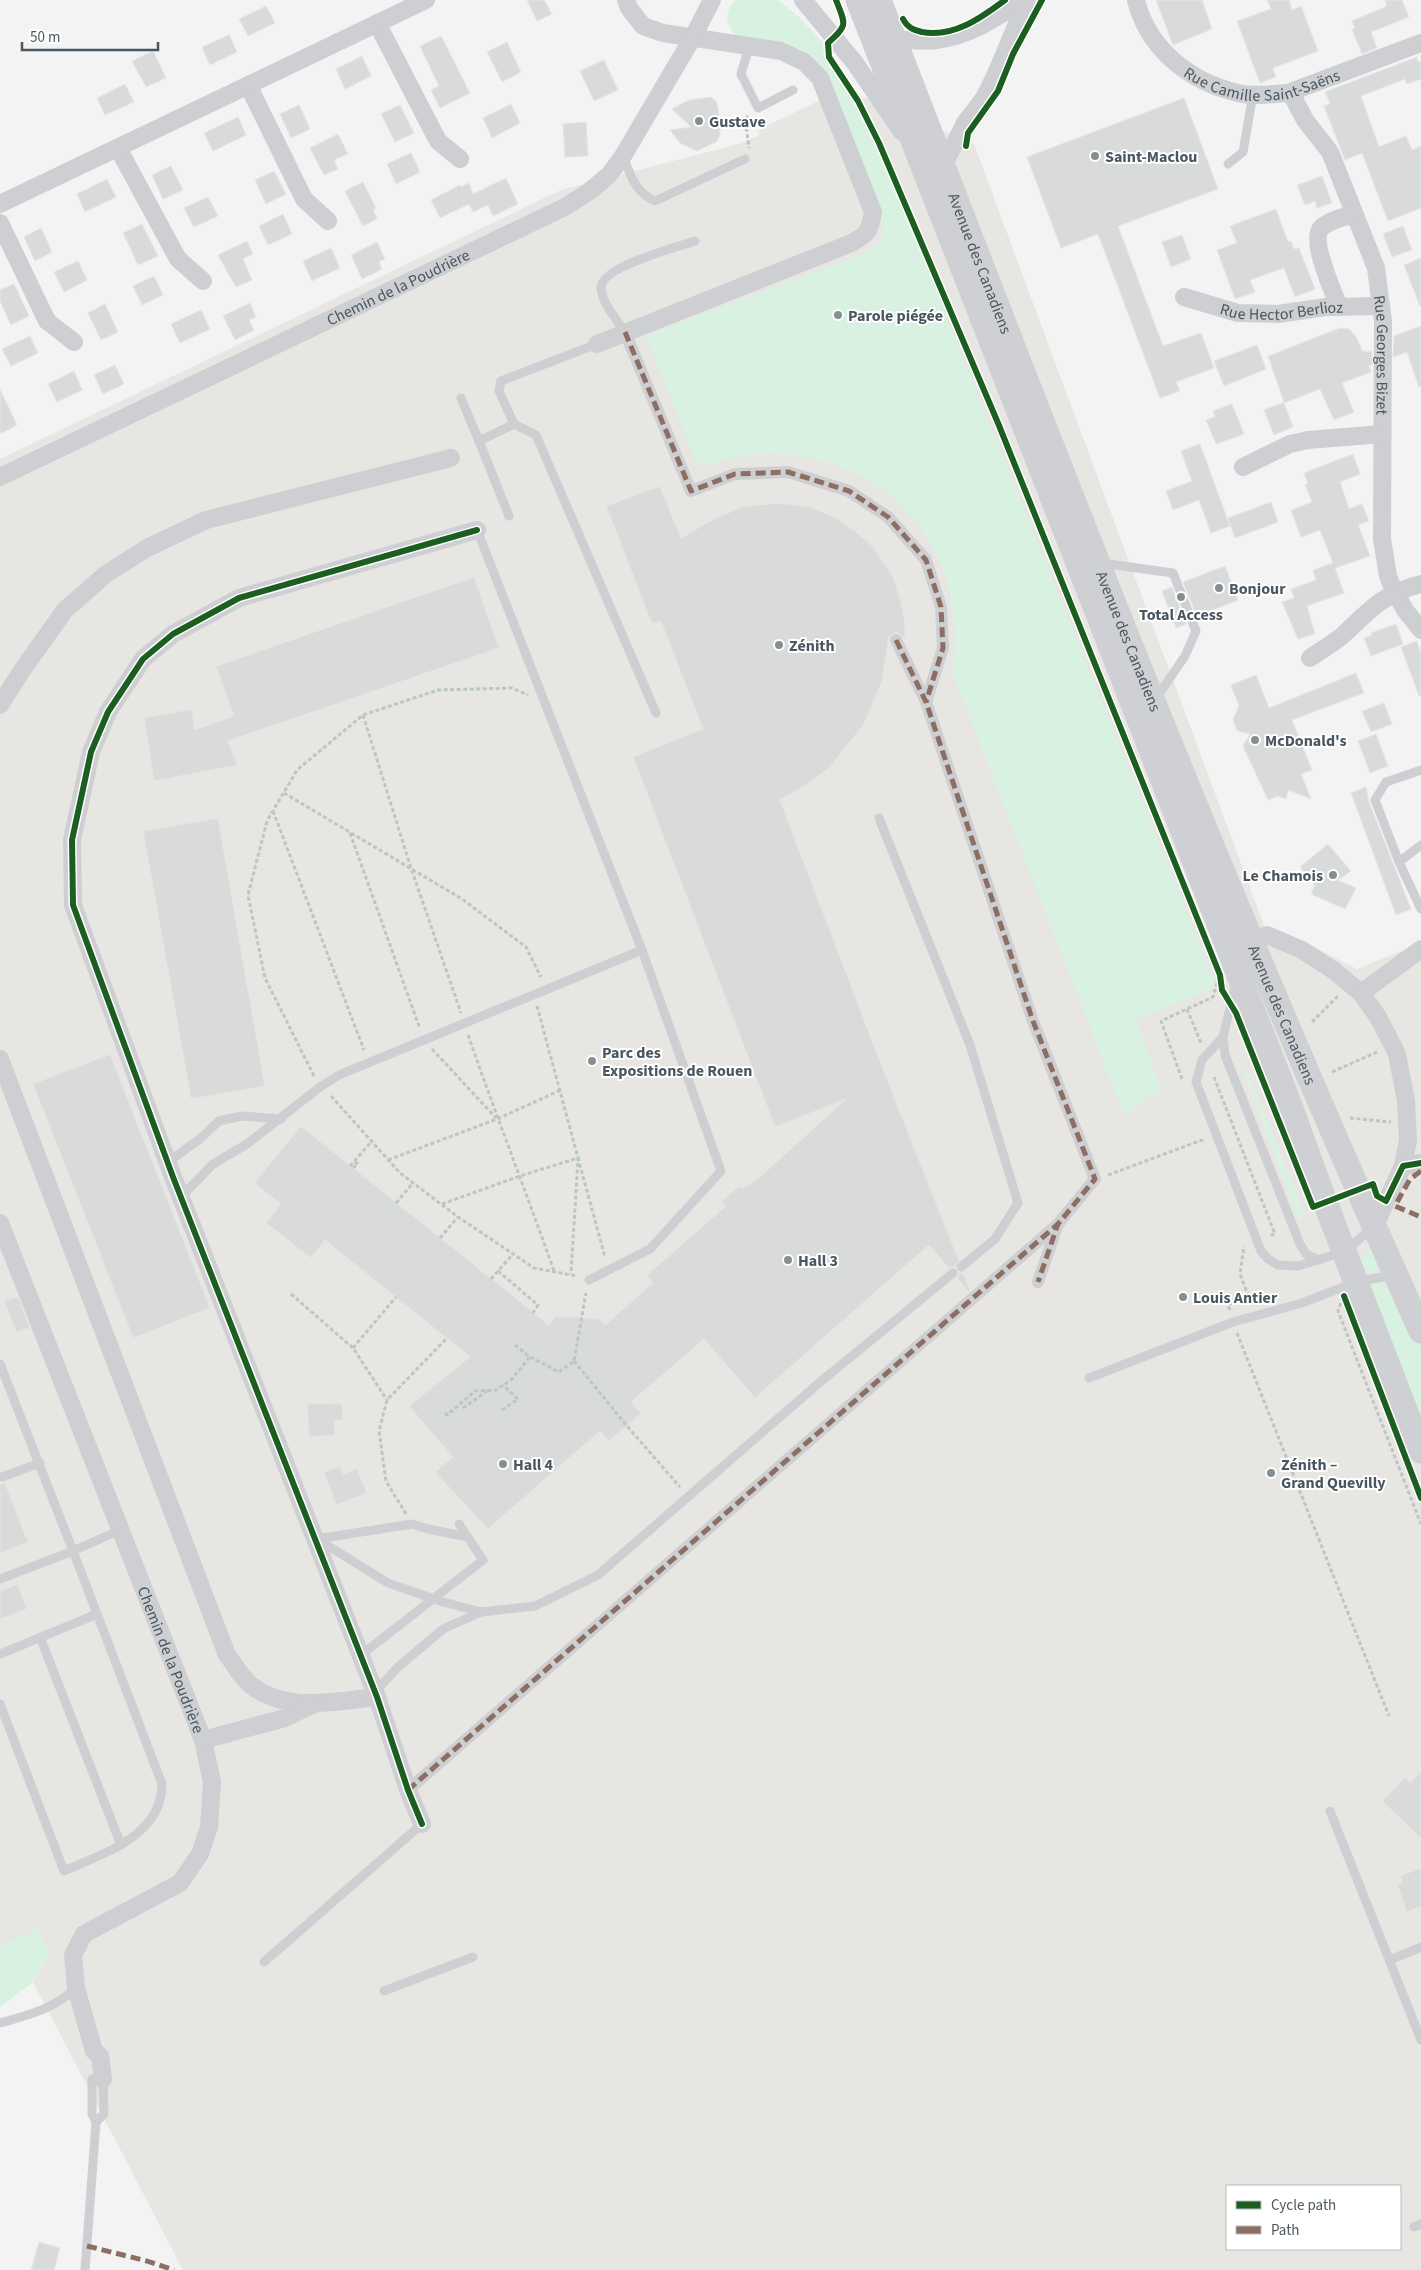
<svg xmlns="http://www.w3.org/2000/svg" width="1421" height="2270" viewBox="0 0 1421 2270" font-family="'Source Sans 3',sans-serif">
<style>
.commercial{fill:#e7e6e2;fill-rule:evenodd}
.green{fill:#d9f1e1}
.building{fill:#d9dbdb;stroke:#e5e5e6}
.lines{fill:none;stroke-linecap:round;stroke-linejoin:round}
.path{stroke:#bcc7c3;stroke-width:3;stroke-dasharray:4 2.5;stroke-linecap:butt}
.service{stroke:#cdcfd2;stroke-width:9}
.pedestrian{stroke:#cdcfd2;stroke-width:12}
.minor{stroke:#cdcfd2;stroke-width:18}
.secondary{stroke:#ced0d3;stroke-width:25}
.quiet{stroke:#8d6e63;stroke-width:5;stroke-dasharray:10 5;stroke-linecap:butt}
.cycleway-casing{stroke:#fff;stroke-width:9}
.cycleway{stroke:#1b5e20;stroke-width:6}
.poi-dot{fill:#858e93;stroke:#fff;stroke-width:2}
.labels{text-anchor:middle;stroke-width:4;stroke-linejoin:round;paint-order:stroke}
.street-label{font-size:16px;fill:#4a5760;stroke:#fff}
.poi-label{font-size:16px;font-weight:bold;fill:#4a5760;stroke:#fff;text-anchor:start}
</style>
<rect width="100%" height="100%" fill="#f3f3f3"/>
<!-- commercial -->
<path class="commercial" d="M844,89L974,144L1265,928L1310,945L1357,969L1421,943V2270H183L33,1982L50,1955L39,1930L0,1946V459L561,190L739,144L758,136L760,129ZM1227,2186H1400V2249H1227Z"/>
<!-- green -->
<g class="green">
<path d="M736,0H778L798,16L823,43C821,63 842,81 851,97C875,137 891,182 909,224L1214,980L1209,990L1136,1019L1161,1089L1124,1115L952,672C970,559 900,464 784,454C755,451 726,459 698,467L646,335L866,253C885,239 885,230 879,208L827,75L736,35C725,25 724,11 736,0Z"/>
<polygon points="1247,1070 1305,1216 1298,1218 1243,1071"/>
<polygon points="1377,1242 1392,1267 1362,1273 1360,1261"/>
<polygon points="1374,1282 1388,1284 1394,1290 1421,1348 1421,1425 1367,1286"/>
<polygon points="39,1929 50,1955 33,1982 0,2007 0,1946"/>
</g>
<!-- building -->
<g class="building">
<polygon points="527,0 544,0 552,14 537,21"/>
<polygon points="1156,0 1202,0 1212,29 1173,45"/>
<polygon points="1267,0 1289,0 1292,10 1301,6 1318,51 1273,68 1276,77 1260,83 1237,21 1271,9"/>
<polygon points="1385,0 1402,0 1409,17 1371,32 1377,48 1362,54 1352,29 1355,28 1352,21 1387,6"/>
<polygon points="266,6 275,23 248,36 239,19"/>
<polygon points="229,35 237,52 210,65 202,47"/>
<polygon points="441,36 470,93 440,108 431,90 439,86 420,46"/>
<polygon points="507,42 521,72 502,82 487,52"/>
<polygon points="153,51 166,78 146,87 132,61"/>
<polygon points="362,56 371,76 345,89 336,69"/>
<polygon points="1417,57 1418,62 1421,61 1421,79 1407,84 1405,79 1361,96 1379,147 1406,136 1412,150 1421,146 1421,208 1388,221 1362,153 1345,160 1324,106 1330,104 1325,92"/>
<polygon points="604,60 618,90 594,101 580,71"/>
<polygon points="125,84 134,102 105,115 97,98"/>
<polygon points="711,97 716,101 719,113 720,135 716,142 697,151 680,143 670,130 691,127 672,109 689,100"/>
<polygon points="1184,98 1218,189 1118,226 1163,346 1201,333 1214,368 1176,382 1180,391 1160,398 1098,234 1061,248 1027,157"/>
<polygon points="511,104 520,123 492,138 483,118"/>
<polygon points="299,105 310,129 291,138 280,114"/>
<polygon points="400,105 414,133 395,142 381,114"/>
<polygon points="238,117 246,135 213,151 204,133"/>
<polygon points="586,122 588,156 565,157 563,124"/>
<polygon points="338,134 348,154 334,160 338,169 324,175 310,148"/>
<polygon points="411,153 420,172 396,184 387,164"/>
<polygon points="171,166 183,190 163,199 152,175"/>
<polygon points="274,171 286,194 266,204 255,180"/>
<polygon points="1322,176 1332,203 1317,208 1315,201 1305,205 1297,185"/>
<polygon points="506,178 518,204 493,216 488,205 473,212 469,204 440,218 431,200 460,185 461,187 469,183 473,194"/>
<polygon points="107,179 116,197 85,212 77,194"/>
<polygon points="363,182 376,208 373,209 377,219 363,226 345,191"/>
<polygon points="208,197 218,216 194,227 184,208"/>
<polygon points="1276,209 1288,242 1291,241 1294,249 1299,248 1315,289 1295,297 1284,268 1250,280 1255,292 1235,299 1217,250 1237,243 1230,226"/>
<polygon points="283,214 292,234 268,245 259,226"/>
<polygon points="142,224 158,256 138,265 123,233"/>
<polygon points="1403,226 1412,250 1392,257 1383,234"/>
<polygon points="41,228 52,252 35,261 24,237"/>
<polygon points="1182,235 1191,259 1171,267 1162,242"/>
<polygon points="247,241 253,254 243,259 252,280 236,287 218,255"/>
<polygon points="377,242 385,259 379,262 382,269 362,279 351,255"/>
<polygon points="331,248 340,268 312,281 303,261"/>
<polygon points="1421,258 1421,306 1420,306 1404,265"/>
<polygon points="78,261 87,280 64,292 54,272"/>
<polygon points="154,276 163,295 142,305 133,286"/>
<polygon points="14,284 29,316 11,325 0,301 0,290"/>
<polygon points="250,303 256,317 249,320 254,330 235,340 223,316"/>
<polygon points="105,304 118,332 101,340 88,313"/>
<polygon points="201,310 210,329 180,343 171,324"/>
<polygon points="1421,326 1421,386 1419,387 1407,352 1393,357 1394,336"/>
<polygon points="1340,328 1349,329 1357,338 1362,351 1372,352 1372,365 1369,366 1371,372 1342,383 1354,412 1334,420 1320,389 1284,403 1293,427 1274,435 1264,410 1284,402 1268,356"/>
<polygon points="30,336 38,353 11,366 2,349"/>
<polygon points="1257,345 1266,369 1224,386 1214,361"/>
<polygon points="115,365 124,384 103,394 94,375"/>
<polygon points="74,371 82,390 57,402 48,384"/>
<polygon points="0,389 17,425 0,434"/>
<polygon points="1232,404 1244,434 1216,444 1206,420 1215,417 1213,411"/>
<polygon points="1200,444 1230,526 1211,533 1199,500 1173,510 1166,491 1192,481 1181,451"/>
<polygon points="1353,454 1360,474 1340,482 1349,509 1362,504 1369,521 1358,525 1370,556 1335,568 1344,593 1307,606 1315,634 1298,639 1282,602 1294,598 1291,589 1316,580 1313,570 1333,563 1320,530 1301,537 1291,510 1312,502 1305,485 1308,484 1304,473"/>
<polygon points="660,486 681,538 716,518 745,506 780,503 810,507 836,518 854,530 873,547 893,576 901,602 905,624 905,639 897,632 889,636 882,681 864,724 830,767 812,781 780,800 886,1077 959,1261 955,1267 949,1268 929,1245 755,1398 704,1339 631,1402 641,1413 609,1441 600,1431 488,1529 435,1472 453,1457 409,1406 470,1357 325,1240 311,1258 266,1223 281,1204 254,1183 301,1126 549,1325 556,1316 599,1319 605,1325 653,1283 647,1275 726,1206 722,1201 739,1186 742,1189 761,1176 846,1099 775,1127 633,757 703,729 661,621 652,624 606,506"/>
<polygon points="1271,502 1278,522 1235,538 1228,518"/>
<polygon points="1225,566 1238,600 1208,612 1209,615 1198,619 1183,582"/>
<polygon points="474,577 499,648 228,741 237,765 154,781 144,718 192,709 195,730 234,716 216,666"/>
<polygon points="1172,587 1186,624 1176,628 1162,591"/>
<polygon points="1396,624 1403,644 1371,656 1364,638 1372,635 1371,633"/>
<polygon points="1417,641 1421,654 1421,696 1419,696 1401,647"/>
<polygon points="1356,673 1364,693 1292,720 1312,770 1301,774 1311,799 1288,790 1286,799 1278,796 1268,800 1243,746 1250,734 1237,731 1233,719 1239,706 1231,685 1256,675 1269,708"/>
<polygon points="1384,703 1392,724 1371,732 1362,711"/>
<polygon points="1376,734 1388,766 1370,773 1358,741"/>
<polygon points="1366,787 1369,802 1411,909 1396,915 1351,793"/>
<polygon points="218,818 265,1086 191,1099 143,831"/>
<polygon points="1328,844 1351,871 1338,880 1356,888 1345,909 1311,894 1315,885 1300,867"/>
<polygon points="110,1054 210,1308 133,1338 33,1084"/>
<polygon points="959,1273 963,1273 970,1290 968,1291 957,1278"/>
<polygon points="18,1297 30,1328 16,1332 4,1301"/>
<polygon points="342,1403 343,1420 334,1421 335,1435 309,1437 307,1404"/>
<polygon points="340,1467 343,1474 357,1469 367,1493 336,1505 324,1472"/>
<polygon points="0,1483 5,1483 28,1542 0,1553"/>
<polygon points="18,1584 27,1609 0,1619 0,1591"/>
<polygon points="1421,1772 1421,1838 1382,1801 1405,1778 1410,1783"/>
<polygon points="1421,1868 1421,1906 1407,1912 1397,1884 1402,1882 1400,1876"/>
<polygon points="39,2242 60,2248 54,2270 31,2270"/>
</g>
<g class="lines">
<!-- path -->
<g class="path">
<polyline points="748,116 745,119 749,148"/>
<polyline points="363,715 411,868 461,1013"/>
<polyline points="284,793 462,899 526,947 541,977"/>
<polyline points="273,811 364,1050"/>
<polyline points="350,833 420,1029"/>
<polyline points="537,1006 578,1158 571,1274"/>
<polyline points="1187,1009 1201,1043"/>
<polyline points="1312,1022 1338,996"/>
<path d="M468,1035C496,1115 526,1192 554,1271"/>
<polyline points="432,1049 496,1118"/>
<polyline points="1332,1072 1377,1052"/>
<polyline points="314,1076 265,978 248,895 267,821 297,770 363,715 438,690 512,688 528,695"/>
<polyline points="1214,1077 1275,1234 1269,1236"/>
<polyline points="1182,1079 1161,1021 1213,997 1218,980"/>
<polyline points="331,1096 400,1173 458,1217 534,1268 577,1276"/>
<polyline points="1350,1118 1391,1122"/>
<polyline points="388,1160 497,1119 561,1090"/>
<polyline points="350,1166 372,1141"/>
<polyline points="353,1168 358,1164 354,1161"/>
<polyline points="1108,1175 1205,1139"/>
<polyline points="396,1203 413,1183"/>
<polyline points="442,1204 520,1176 578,1158 605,1257"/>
<polyline points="440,1238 458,1217"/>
<polyline points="498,1271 538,1305 533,1313"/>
<polyline points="491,1279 513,1254"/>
<polyline points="291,1294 353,1348 387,1400"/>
<polyline points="1341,1303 1338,1311 1421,1524"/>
<polyline points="1230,1310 1228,1305 1248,1295 1240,1274 1244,1246"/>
<polyline points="1237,1333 1389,1716"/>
<polyline points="515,1345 530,1357 559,1372 574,1361 586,1293"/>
<polyline points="353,1348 396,1297"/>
<polyline points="574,1361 627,1426 680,1487"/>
<polyline points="463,1408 487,1391"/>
<polyline points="502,1410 518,1399 503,1385"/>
<polyline points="445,1413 447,1415 475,1391 496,1390 512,1379 530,1357"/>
<polyline points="406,1514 386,1481 379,1431 387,1400 447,1338"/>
</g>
<!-- service -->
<g class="service">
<polyline points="749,47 741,74 758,108 793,90"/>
<path d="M623,156C631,176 635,192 655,201L745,159"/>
<polyline points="1228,164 1243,152 1253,94"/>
<path d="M625,332C617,320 602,303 601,288C600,267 677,247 695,241"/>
<polyline points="461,398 479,441 514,424 499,391 501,381 597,344"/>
<polyline points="514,424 536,435 656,713"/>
<polyline points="479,441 509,516"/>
<polyline points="477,530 642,950"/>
<polyline points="1101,563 1173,573 1196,631 1185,656 1155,700"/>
<polyline points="1421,770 1386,782 1375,800 1399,862 1421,909"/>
<polyline points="879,818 970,1045 1018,1203 995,1239 961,1267"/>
<polyline points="1399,862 1421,845"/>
<polyline points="1236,983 1223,1037 1225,1055 1300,1244 1306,1254 1319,1260"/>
<polyline points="1223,1037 1202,1060 1196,1082 1261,1251 1268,1259 1278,1265 1298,1266 1344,1252 1372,1228"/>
<polyline points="168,1162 201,1138 219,1121 242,1116 281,1119"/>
<polyline points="181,1197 213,1164 247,1144 320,1087 339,1075 642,950 721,1171 650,1249 589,1280"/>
<polyline points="0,1364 73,1551 0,1579"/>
<polyline points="1089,1378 1233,1322 1302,1303 1356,1282 1394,1275"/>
<polyline points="2,1477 40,1463"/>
<polyline points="316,1539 412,1524 428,1529 468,1537"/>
<polyline points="317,1539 388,1583 443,1602 481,1612 535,1606 598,1575 819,1383 953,1273"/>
<polyline points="40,1637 121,1845"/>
<polyline points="0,1654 97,1614"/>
<polyline points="361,1655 483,1560 459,1524"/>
<polyline points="375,1692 398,1667 443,1629 481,1612"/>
<path d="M0,1704L64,1871C104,1853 162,1836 162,1784L73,1551L120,1530"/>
<polyline points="1330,1811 1421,2040"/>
<polyline points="1390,1960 1421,1947"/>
<polyline points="264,1962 422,1824"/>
<polyline points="384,1991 473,1957"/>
<path d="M0,2023C28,2015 54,2009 76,1988"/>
<polyline points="96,2122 104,2114 103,2079"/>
<polyline points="1414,2227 1421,2224"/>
<polyline points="85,2270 96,2122 92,2114 92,2079"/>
</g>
<!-- pedestrian -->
<g class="pedestrian">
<polyline points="625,332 691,491 735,474 788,472 849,491 888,517 926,560 941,607 943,648 926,702"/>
<polyline points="896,640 926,702 1033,1021 1095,1179 1058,1224 1038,1282"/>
<polyline points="408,1790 1058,1224"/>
</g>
<!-- minor -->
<g class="minor">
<polyline points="803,0 855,63 902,132"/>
<path id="s1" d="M1136,0C1148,49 1190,82 1238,93C1254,97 1272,94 1288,93L1421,43"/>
<polyline points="377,23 438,141 460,159"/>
<path d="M894,40C908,39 922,42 936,40C970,36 996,18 1023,0"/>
<polyline points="248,85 304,199 328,221"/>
<path id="s2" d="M1288,93L1294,99L1305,120L1330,152L1376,268L1383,321L1382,539L1388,576L1392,586L1405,610L1421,630"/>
<polyline points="118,148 178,259 203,281"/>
<polyline points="943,166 965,123 984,98 995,76 1027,0"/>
<polyline points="0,204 426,0"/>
<polyline points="0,223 47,321 74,342"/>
<path id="s3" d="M1184,297L1238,313L1278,314L1326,307L1381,306"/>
<path d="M1339,307C1333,291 1310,241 1321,228C1329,220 1344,217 1354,214"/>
<path d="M597,344L849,244C867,235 870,232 873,212L820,78L804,62L781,51L663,33L643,26L629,8L626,0"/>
<polyline points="1243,467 1290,444 1308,440 1382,434"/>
<path id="s4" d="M0,477L565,207L590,191L609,175L623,156L693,37L712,0"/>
<path d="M1310,658C1320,651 1332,644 1342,636C1369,611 1383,593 1421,584"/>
<polyline points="0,705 23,669 65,610 106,574 147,548 206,520 451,458"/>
<polyline points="1243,946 1267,935 1302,950 1333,970 1361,993 1378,1017 1397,1054 1406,1101 1408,1140 1403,1166 1374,1227"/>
<polyline points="1361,993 1421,949"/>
<path d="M0,1059L227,1655C235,1665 242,1679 252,1686C287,1713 337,1701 377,1697"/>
<polyline points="1403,1166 1421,1163"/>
<path id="s5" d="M0,1223L203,1740L212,1782L209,1827L200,1854L180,1883L84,1934L73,1955L76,1988L94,2051L100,2056L103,2079"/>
<polyline points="203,1740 285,1718 314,1704"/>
<polyline points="422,1824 408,1790 377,1697 173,1177 73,905 72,840 91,752 108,712 143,659 173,634 239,598 477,530"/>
</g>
<!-- secondary -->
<g class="secondary">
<polyline points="858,0 1289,1103 1325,1202 1421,1451"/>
<path id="s6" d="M879,0C1051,447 1223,894 1421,1331"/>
</g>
<!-- quiet -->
<g class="quiet">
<polyline points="625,332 691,491 735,474 788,472 849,491 888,517 926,560 941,607 943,648 926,702"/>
<polyline points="896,640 926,702 1033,1021 1095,1179 1058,1224 1038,1282"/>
<polyline points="1421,1171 1410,1179 1395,1206 1421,1217"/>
<polyline points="408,1790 1058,1224"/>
<polyline points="87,2246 147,2261 174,2270"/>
</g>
<defs>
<g id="cycleway">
<path d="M836,0C846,25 848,25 828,43L829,57L858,101L879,143L998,423L1220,975L1222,990L1236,1013L1313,1207L1373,1184L1377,1196L1386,1201L1403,1166L1421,1163"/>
<path d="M903,19C907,27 913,30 922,32C953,38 981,18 1005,0"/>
<polyline points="966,146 968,133 998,91 1013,54 1042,0"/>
<polyline points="1344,1296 1421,1498"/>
<polyline points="422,1824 408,1790 377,1697 173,1177 73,905 72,840 91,752 108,712 143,659 173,634 239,598 477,530"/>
</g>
</defs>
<!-- cycleway casing -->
<use href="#cycleway" class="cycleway-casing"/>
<!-- cycleway -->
<use href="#cycleway" class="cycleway"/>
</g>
<!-- markers -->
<g class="poi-dot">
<circle cx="699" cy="121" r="5"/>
<circle cx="1095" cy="156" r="5"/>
<circle cx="838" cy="315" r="5"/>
<circle cx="1219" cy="588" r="5"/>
<circle cx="1181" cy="597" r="5"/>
<circle cx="779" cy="645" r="5"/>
<circle cx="1255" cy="740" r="5"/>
<circle cx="1333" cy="875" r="5"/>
<circle cx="592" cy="1061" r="5"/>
<circle cx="788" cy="1260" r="5"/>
<circle cx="1183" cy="1297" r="5"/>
<circle cx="503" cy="1464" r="5"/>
<circle cx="1271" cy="1473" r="5"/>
</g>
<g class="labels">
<!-- street labels -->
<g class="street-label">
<text dy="6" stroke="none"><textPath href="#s1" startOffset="169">Rue Camille Saint-Saëns</textPath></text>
<text dy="6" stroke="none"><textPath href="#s6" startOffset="282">Avenue des Canadiens</textPath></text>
<text dy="6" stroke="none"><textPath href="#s4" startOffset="441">Chemin de la Poudrière</textPath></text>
<text dy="6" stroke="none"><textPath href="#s3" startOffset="100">Rue Hector Berlioz</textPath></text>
<text dy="6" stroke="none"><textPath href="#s2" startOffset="285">Rue Georges Bizet</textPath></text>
<text dy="6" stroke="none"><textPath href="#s6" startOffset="688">Avenue des Canadiens</textPath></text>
<text dy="6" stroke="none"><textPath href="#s6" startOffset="1092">Avenue des Canadiens</textPath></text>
<text dy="6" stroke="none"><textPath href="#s5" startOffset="469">Chemin de la Poudrière</textPath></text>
</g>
<!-- poi labels -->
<g class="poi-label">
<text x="709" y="127">Gustave</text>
<text x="1105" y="162">Saint-Maclou</text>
<text x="848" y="321">Parole piégée</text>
<text x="1229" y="594">Bonjour</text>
<text x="1181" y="620" text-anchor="middle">Total Access</text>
<text x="789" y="651">Zénith</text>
<text x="1265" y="746">McDonald's</text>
<text x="1323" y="881" text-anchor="end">Le Chamois</text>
<text x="602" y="1058">Parc des<tspan x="602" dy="18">Expositions de Rouen</tspan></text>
<text x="798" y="1266">Hall 3</text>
<text x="1193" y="1303">Louis Antier</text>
<text x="513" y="1470">Hall 4</text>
<text x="1281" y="1470">Zénith –<tspan x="1281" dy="18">Grand Quevilly</tspan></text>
</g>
</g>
<!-- legend -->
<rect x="1226" y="2185" width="175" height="65" fill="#ffffff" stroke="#b7bcbf"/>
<rect x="1236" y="2201" width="25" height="8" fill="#1b5e20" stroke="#b7bcbf"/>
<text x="1271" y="2210" font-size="15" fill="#4a5760">Cycle path</text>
<rect x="1236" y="2226" width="25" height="8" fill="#8d6e63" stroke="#b7bcbf"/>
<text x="1271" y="2235" font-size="15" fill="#4a5760">Path</text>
<!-- scale -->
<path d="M22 42v8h136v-8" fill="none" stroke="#4a5760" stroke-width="2.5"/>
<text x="30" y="42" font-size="15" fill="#4a5760" stroke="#ffffff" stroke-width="4" paint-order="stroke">50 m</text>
</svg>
